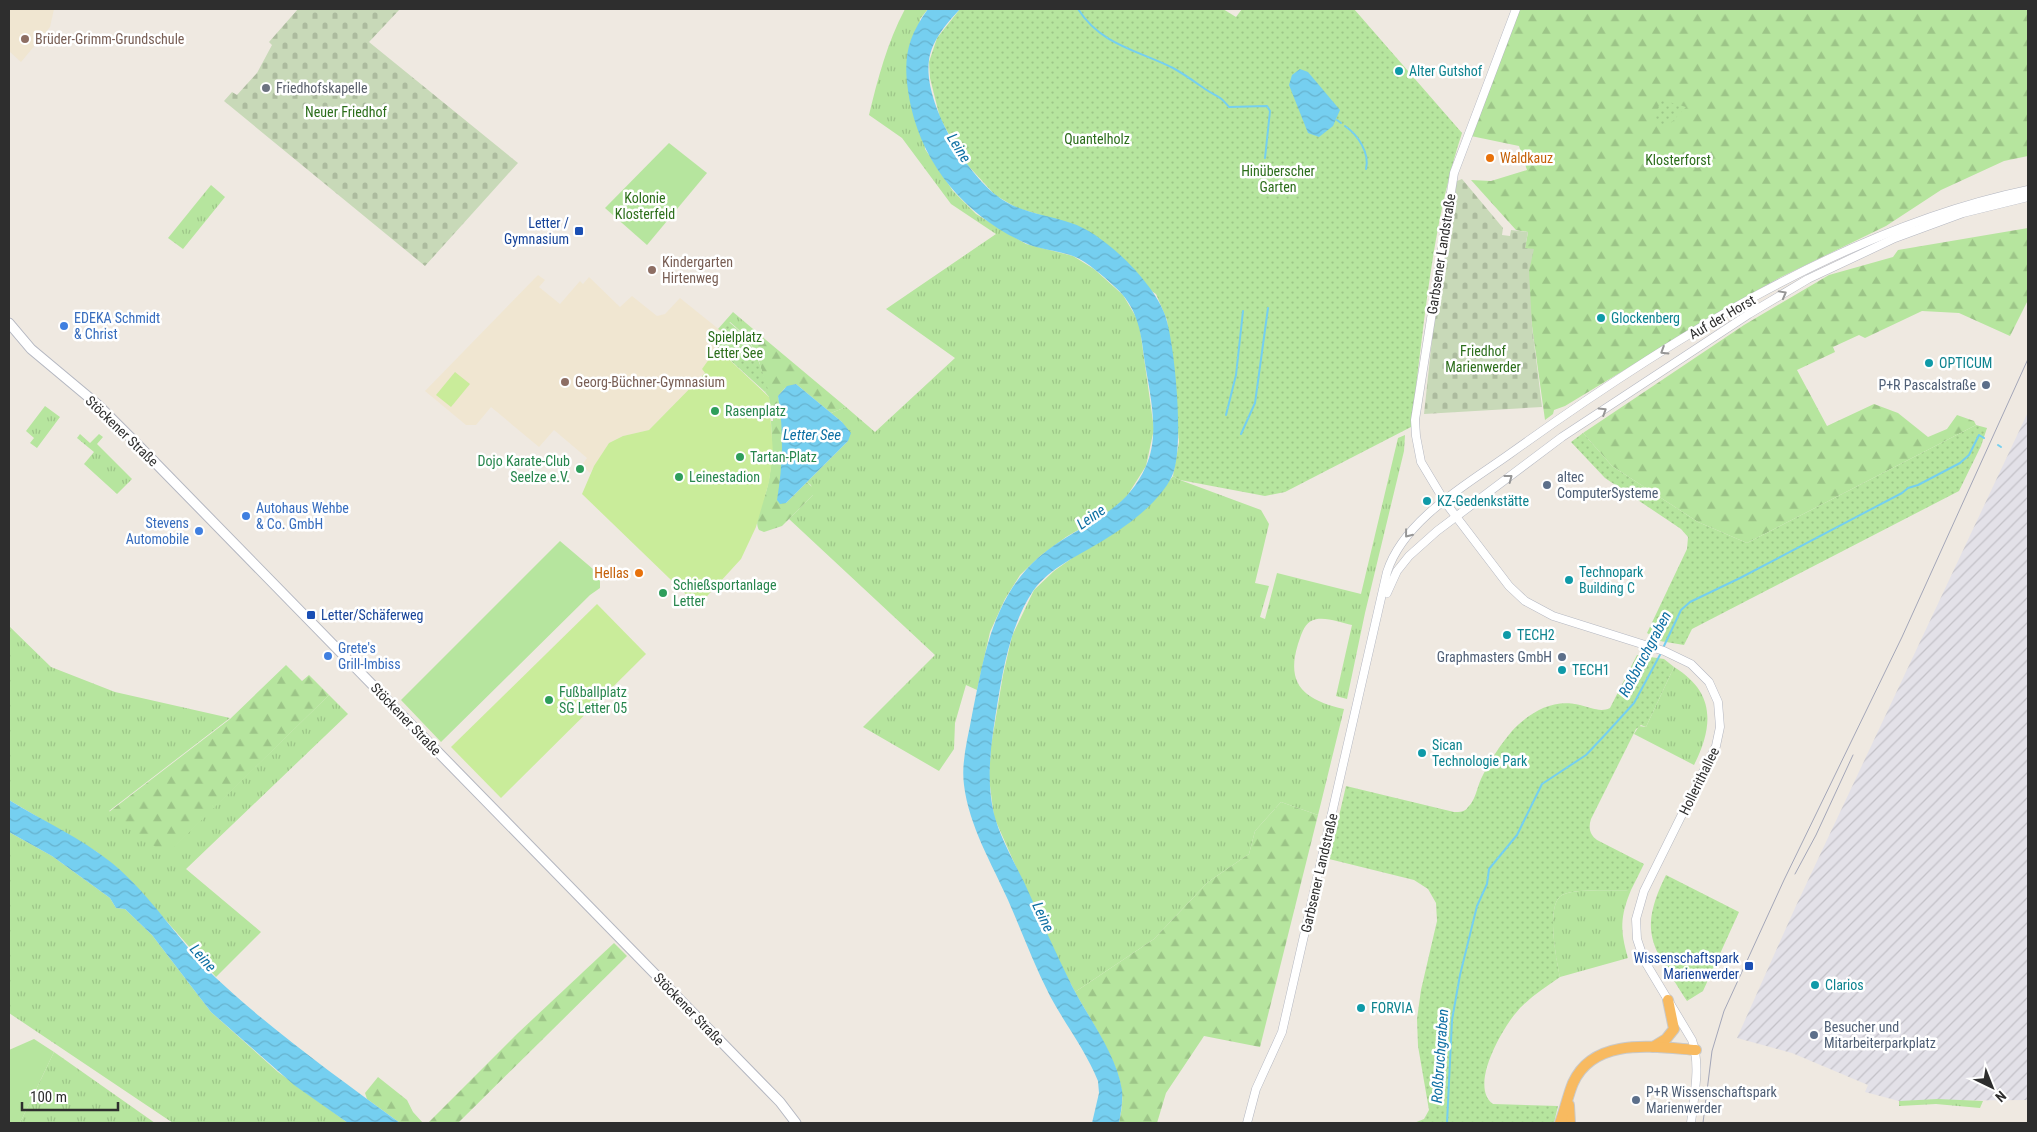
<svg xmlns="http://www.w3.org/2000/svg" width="2037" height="1132" viewBox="0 0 2037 1132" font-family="'Roboto Condensed',sans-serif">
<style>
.industrial{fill:url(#industrial-furrows)}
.education{fill:#f0e6d1}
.grass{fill:url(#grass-tufts)}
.forest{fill:url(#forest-firs)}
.cemetery{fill:url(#cemetery-stones)}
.park{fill:url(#park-dots)}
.garden{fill:#b6e59e}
.pitch{fill:#c9ec9a}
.water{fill:url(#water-waves)}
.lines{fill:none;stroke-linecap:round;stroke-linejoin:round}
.stream{stroke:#75cff0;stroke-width:2}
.tertiary-casing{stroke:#b4b7c1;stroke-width:9}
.secondary-casing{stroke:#b4b7c1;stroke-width:11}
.trunk-casing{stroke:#c9c9c9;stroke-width:12}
.tertiary{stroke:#fff;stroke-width:8}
.secondary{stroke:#fff;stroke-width:9}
.trunk{stroke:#f8ba60;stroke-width:10}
.tram{stroke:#a3a6b8;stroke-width:1}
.oneway{stroke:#969696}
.education-dot{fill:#8d6e63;stroke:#fff;stroke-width:2}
.culture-dot{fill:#0f9aa8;stroke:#fff;stroke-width:2}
.worship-dot{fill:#6b7280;stroke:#fff;stroke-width:2}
.food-dot{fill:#e8710a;stroke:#fff;stroke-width:2}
.transit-dot{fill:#1a4fb4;stroke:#fff;stroke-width:2}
.shop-dot{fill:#3f7fe0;stroke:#fff;stroke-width:2}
.service-dot{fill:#5c6f8a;stroke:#fff;stroke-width:2}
.leisure-dot{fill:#2e9e5b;stroke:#fff;stroke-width:2}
.labels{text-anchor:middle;stroke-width:5;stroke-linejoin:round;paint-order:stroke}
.education-label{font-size:14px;fill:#785e54;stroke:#fff;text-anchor:start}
.culture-label{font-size:14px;fill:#0d838f;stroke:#fff;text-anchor:start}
.worship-label{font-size:14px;fill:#5b616d;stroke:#fff;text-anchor:start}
.park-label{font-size:14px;fill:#2c6e1b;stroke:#fff}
.food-label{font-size:14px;fill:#c56008;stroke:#fff;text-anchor:start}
.transit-label{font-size:14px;fill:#164399;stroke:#fff;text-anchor:end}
.street-label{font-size:14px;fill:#2e2e2e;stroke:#fff}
.shop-label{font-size:14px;fill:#366cbe;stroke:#fff;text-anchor:start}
.service-label{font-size:14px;fill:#4e5e75;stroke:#fff;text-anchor:start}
.leisure-label{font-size:14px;fill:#27864d;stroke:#fff;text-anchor:start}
.water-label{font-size:15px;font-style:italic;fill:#0d6fa3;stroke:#fff}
</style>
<defs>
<pattern id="industrial-furrows" width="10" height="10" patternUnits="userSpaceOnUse" patternTransform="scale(1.25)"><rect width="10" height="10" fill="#e3e1e8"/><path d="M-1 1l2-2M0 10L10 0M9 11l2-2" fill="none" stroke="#c3c1c7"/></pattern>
<pattern id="grass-tufts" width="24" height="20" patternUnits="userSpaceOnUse" patternTransform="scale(1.25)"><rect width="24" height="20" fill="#b6e59e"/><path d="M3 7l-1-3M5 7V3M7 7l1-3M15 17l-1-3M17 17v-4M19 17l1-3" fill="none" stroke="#9dc588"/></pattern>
<pattern id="forest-firs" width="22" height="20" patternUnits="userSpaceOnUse" patternTransform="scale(1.25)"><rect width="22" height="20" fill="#b6e59e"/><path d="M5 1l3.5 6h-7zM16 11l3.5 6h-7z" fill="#9dc588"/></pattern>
<pattern id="cemetery-stones" width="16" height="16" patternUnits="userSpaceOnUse" patternTransform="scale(1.25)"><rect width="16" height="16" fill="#c8d9b8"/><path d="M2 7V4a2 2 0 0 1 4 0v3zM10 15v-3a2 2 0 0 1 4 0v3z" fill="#acbb9e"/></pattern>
<pattern id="park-dots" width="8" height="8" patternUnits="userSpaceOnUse" patternTransform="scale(1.25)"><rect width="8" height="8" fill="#b6e59e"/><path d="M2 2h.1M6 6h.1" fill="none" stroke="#9dc588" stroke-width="1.8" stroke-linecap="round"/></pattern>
<pattern id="water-waves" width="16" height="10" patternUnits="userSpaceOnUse" patternTransform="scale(1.25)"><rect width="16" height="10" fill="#75cff0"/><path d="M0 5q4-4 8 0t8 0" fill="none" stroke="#66b2ce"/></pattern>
</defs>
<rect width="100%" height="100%" fill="#efe9e1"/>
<!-- industrial -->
<polygon class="industrial" points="2028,412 2028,1100 1899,1101 1865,1092 1868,1085 1792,1053 1737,1038 1795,908"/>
<!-- education -->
<g class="education">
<polygon points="9,9 54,9 50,27 21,62 9,51"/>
<polygon points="538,275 545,280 539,287 560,304 580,281 583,284 589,277 620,307 632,296 657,316 665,314 680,298 721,331 719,347 702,369 705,373 649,430 623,436 609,443 590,473 582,465 587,458 554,430 539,447 491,407 476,425 466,425 425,391"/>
</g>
<!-- grass -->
<g class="grass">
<path d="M905,9H928L920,19L925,149L953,191L976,214L1026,244L1073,256L1094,269L1123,295L1139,322L1154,429L1146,466L1127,496L1111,511L1066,537L1040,556L1020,575L1005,599L990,632L977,690L966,685L955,723L954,749L939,771L863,727L935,655L789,519L813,495L811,485L807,482L848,441L842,422L831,413L846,407L875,432L955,358L886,309L996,234L951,204L902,138L869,115C878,78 887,43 905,9Z"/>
<polygon points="211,185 225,197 183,249 168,238"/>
<polygon points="733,312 766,340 750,343 747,337 730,322 721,331 718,329"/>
<polygon points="45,406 60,417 37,448 30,443 34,438 26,431"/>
<polygon points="80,434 90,443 99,434 103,437 97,444 132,479 117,494 84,464 94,452 77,438"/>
<path d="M1405,435L1404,451L1365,613L1347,699L1336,696L1352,625C1340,623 1323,615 1311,621C1303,626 1301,636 1298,644C1285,686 1306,700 1344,709L1318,815L1281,802L1255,831L1249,854L1208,882L1154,939L1075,992L1045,933L994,817L989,778L991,746L1003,675L1012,636L1034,590L1054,571L1155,499L1173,476L1180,480L1261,510L1269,524L1255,583L1269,586L1260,617L1265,619L1277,573L1361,594L1398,438Z"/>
<polygon points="9,626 51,667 115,692 230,718 109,811 166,854 329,695 348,714 186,869 261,932 216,977 138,889 113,865 97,852 9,800"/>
<path d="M1674,667C1715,692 1714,725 1694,765L1634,734L1639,726L1646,727Z"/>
<polygon points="9,832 52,856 110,898 116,908 125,909 152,935 211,1012 278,1072 348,1123 173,1123 9,1013"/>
<path d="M1631,890C1620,917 1620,930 1628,958L1560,977C1557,961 1545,905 1562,895C1574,888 1615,891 1631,890Z"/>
<polygon points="54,1052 155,1123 20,1123"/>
<polygon points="1938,1099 1983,1101 1980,1108 1936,1104 1899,1106 1899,1101"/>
</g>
<!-- forest -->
<g class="forest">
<polygon points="1520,9 2028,9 2028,156 2004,161 1941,190 1886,226 1781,277 1740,300 1565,406 1554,410 1553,414 1545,420 1532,326 1525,248 1528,232 1516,230 1471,180 1491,181 1527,170 1519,146 1471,136"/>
<polygon points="2028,228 2028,300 2010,336 1959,313 1922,311 1865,338 1859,335 1833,347 1835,352 1797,370 1827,426 1874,404 1898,413 1928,437 1947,429 1957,415 1974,421 1976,425 1747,543 1698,522 1612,466 1583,433 1744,325 1829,275 1893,257 1898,250"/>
<path d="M766,340L846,407L831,413L796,384L785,388L778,396L783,424L782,472L786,503L807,482L813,488V495L782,526L764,532L759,530C753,520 763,502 766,492C773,468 772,445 771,421H773V412L770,411L769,397L765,392L767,390L757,354L750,343Z"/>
<polygon points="286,665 302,681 309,675 329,695 166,855 109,812 230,719"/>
<path d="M1281,802L1318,815L1260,1047L1204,1036L1166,1093L1157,1123H1119C1121,1113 1123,1103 1122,1093C1119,1062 1090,1019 1075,992L1154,939L1208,882L1249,854L1255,831Z"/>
<polygon points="614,943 627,956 458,1123 428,1123 518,1033"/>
<polygon points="378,1077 407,1100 413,1112 423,1123 400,1123 367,1099 365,1093"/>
</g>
<!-- cemetery -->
<g class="cemetery">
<polygon points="298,9 400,9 369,42 518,163 425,266 224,101 232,92 237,95 257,73 272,45 269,42"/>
<polygon points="1462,179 1503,228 1502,235 1510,236 1511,230 1528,232 1525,248 1534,249 1529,271 1532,326 1542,407 1424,414 1436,302 1457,181"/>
</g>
<!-- park -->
<g class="park">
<path d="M960,9H1223L1236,17L1242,9H1354L1462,133C1431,227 1424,329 1411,427L1285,492L1265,496L1180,480L1173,476L1179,442L1167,320L1156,294L1041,215L1017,208L995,195L963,160L940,118L930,78L929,62L937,38Z"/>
<polygon points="1662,100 1686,107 1669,125 1655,125 1653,117"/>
<path d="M729,322C756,344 758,358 768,390L765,392L717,348L721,331Z"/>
<polygon points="1976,425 1987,428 1981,446 1959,491 1692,629 1684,645 1660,641 1647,633 1687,549 1688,537 1681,529 1605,478 1571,442 1583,433 1612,466 1698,522 1747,543"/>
<path d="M1637,655L1664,659L1674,667L1646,727L1641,725L1636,729L1591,819C1588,828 1590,835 1597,840L1644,864L1631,890C1615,891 1574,888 1562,895C1545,905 1557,961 1560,977C1544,988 1527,999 1515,1014C1501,1031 1469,1087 1493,1104L1558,1106L1554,1123H1414L1424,1119L1429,1110L1418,1046L1417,1019L1421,990L1437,921L1436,903L1428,889L1414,880L1329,859L1346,786L1454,812C1460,812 1465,812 1468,807C1475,801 1477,788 1481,779C1489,762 1500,745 1512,731C1530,712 1553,698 1580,705C1590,707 1600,713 1610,708Z"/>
<path d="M1666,875L1739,912L1703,991L1687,1001C1655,949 1636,935 1666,875Z"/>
</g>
<!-- garden -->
<g class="garden">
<polygon points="669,143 707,173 647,245 605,208"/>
<polygon points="560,541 600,575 600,588 590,595 441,742 401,700"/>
<polygon points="34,1039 54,1052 20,1123 9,1123 9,1050"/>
</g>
<!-- pitch -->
<g class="pitch">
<polygon points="717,348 769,397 773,453 769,482 756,527 741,559 698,606 582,494 594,466 609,443 623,436 649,430 705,373 702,369"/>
<polygon points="455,372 470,384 451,407 436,395"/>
<polygon points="597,604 646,654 501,798 451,747"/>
</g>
<!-- water -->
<g class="water">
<path d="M928,9H960C947,23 932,40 929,60C923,101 964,170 996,195C1018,213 1045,214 1071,223C1104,233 1154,283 1165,315C1175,343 1185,450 1172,476C1160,502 1127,526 1104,540C1080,555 1050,567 1033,591C1012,622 1004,664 998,700C992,737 985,777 994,814C1000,837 1013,860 1024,882C1040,917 1055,952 1072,986C1089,1019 1116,1053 1122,1090C1123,1101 1121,1112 1119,1123H1092L1099,1093L1098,1081C1086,1051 1065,1024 1050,996C1034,965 1022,932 1008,900C992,864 969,826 964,785C961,761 968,738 972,715C984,657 992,598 1039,557C1077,524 1124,517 1146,466C1161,433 1149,391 1144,357C1141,329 1136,306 1115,287C1103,276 1088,262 1073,256C1057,250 1039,250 1023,242C967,216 925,168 911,107C903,67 903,43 928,9Z"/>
<polygon points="1300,69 1308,72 1340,110 1333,126 1319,137 1308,133 1289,85 1292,75"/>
<path d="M796,384L842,422L851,433L848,441L786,503L780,504L777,500C783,464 784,432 778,396L787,386Z"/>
<path d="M9,800C43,821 81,838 112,863C152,896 179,942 216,978C274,1032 337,1077 400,1123H348L294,1085L211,1012L152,935L125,909L116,908L110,898L52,856L9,832Z"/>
</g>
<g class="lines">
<!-- stream -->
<g class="stream">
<path d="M1078,9C1101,45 1137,50 1173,68C1184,74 1195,82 1205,89C1217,97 1218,94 1229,107L1267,106L1270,111L1265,158"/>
<polyline points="1337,120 1341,123"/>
<path d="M1345,126C1358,135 1370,153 1366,169"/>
<polyline points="1226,415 1236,375 1243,311"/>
<polyline points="1241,434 1255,403 1268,308"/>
<polyline points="1998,445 2001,447"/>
<polyline points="1663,648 1681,610 1690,602 1740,578 1902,493 1908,488 1918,485 1960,463 1969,455 1979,435 1984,438"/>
<polyline points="1447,1123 1452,1020 1460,975 1477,906 1487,884 1489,869 1517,835 1542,784 1586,755 1603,737 1634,703 1661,653"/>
</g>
<defs>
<g id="tertiary">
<path d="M1516,9L1454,173L1415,420L1416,436L1421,462L1445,502L1509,586L1525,601L1553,616L1664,651L1691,664L1709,682L1718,702L1720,727L1716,746L1644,891L1636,919L1637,939L1644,960L1692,1040C1701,1065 1694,1096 1691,1123"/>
<polyline points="1387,593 1397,571 1409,556 1437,531 1562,437 1749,314 1808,279 1895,238 1963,213 2028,197"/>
<path d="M1247,1123L1256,1089L1282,1032L1387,572C1404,519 1468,484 1511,453C1663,344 1844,228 2028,190"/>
</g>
<polyline id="secondary" points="9,323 31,349 98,405 136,443 780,1102 796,1123"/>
<g id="trunk">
<polyline points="1653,1047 1666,1039 1674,1029 1668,1000"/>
<polyline points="1569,1105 1570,1123"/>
<path d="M1560,1123C1565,1110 1568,1095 1573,1083C1594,1036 1655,1047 1696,1050"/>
</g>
</defs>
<!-- tertiary casing -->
<use href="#tertiary" class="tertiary-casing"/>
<!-- secondary casing -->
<use href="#secondary" class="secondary-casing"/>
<!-- trunk casing -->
<use href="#trunk" class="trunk-casing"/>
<!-- tertiary -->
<use href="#tertiary" class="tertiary"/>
<!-- secondary -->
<use href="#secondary" class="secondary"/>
<!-- trunk -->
<use href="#trunk" class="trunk"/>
<!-- tram -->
<g class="tram">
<polyline points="1795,874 1816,835 1853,755"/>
<polyline points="1703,1123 1712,1051 1724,1011 1784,880 1902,637 2028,359"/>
</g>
</g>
<!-- one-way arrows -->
<defs><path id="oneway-chevron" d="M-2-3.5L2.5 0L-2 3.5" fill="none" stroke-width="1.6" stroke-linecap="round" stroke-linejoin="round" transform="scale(1.25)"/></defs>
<g class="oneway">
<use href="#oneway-chevron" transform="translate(1783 294) rotate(-29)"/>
<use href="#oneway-chevron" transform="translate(1664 351) rotate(148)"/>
<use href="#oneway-chevron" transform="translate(1603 411) rotate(-32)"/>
<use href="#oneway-chevron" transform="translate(1509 478) rotate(-37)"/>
<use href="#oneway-chevron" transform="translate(1408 534) rotate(128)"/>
</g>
<!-- markers -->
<g class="education-dot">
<circle cx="25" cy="39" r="5"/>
<circle cx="652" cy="270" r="5"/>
<circle cx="565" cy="382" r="5"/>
</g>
<g class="culture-dot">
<circle cx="1399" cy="71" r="5"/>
<circle cx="1601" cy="318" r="5"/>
<circle cx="1929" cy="363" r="5"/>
<circle cx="1427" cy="501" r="5"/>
<circle cx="1569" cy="580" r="5"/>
<circle cx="1507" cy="635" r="5"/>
<circle cx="1562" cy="670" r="5"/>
<circle cx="1422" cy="753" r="5"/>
<circle cx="1815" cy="985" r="5"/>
<circle cx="1361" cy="1008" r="5"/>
</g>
<circle class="worship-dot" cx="266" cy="88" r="5"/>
<g class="food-dot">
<circle cx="1490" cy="158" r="5"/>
<circle cx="639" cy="573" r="5"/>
</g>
<g class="transit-dot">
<rect x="574" y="226" width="10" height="10" rx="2.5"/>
<rect x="306" y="610" width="10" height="10" rx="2.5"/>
<rect x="1744" y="961" width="10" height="10" rx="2.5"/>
</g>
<g class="shop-dot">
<circle cx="64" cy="326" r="5"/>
<circle cx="246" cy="516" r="5"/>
<circle cx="199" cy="531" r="5"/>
<circle cx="328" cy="656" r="5"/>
</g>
<g class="service-dot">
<circle cx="1986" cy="385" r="5"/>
<circle cx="1547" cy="485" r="5"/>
<circle cx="1562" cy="657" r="5"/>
<circle cx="1814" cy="1035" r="5"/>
<circle cx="1636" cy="1100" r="5"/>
</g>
<g class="leisure-dot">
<circle cx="715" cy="411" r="5"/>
<circle cx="740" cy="457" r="5"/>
<circle cx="580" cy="469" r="5"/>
<circle cx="679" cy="477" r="5"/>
<circle cx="663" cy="593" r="5"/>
<circle cx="549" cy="700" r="5"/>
</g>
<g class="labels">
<!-- education labels -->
<g class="education-label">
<text x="35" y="44">Brüder-Grimm-Grundschule</text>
<text x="662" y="267">Kindergarten<tspan x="662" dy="16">Hirtenweg</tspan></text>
<text x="575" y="387">Georg-Büchner-Gymnasium</text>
</g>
<!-- culture labels -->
<g class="culture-label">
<text x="1409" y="76">Alter Gutshof</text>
<text x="1611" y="323">Glockenberg</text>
<text x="1939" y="368">OPTICUM</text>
<text x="1437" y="506">KZ-Gedenkstätte</text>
<text x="1579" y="577">Technopark<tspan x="1579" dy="16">Building C</tspan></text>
<text x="1517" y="640">TECH2</text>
<text x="1572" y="675">TECH1</text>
<text x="1432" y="750">Sican<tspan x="1432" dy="16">Technologie Park</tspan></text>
<text x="1825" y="990">Clarios</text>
<text x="1371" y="1013">FORVIA</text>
</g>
<!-- worship labels -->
<g class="worship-label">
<text x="276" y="93">Friedhofskapelle</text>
</g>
<!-- park labels -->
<g class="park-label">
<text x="346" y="117">Neuer Friedhof</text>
<text x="1097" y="144">Quantelholz</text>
<text x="1678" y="165">Klosterforst</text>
<text x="1278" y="176">Hinüberscher<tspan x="1278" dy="16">Garten</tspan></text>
<text x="645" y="203">Kolonie<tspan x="645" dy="16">Klosterfeld</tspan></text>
<text x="735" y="342">Spielplatz<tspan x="735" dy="16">Letter See</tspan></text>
<text x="1483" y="356">Friedhof<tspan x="1483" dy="16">Marienwerder</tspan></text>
</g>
<!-- food labels -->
<g class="food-label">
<text x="1500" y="163">Waldkauz</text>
<text x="629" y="578" text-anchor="end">Hellas</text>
</g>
<!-- transit labels -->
<g class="transit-label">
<text x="569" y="228">Letter /<tspan x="569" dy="16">Gymnasium</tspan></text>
<text x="321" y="620" text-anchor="start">Letter/Schäferweg</text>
<text x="1739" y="963">Wissenschaftspark<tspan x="1739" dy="16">Marienwerder</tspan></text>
</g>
<!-- street labels -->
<g class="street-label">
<text transform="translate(1441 254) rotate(-81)" y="5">Garbsener Landstraße</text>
<text transform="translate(1722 317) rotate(-30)" y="5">Auf der Horst</text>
<text transform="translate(122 431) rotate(44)" y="5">Stöckener Straße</text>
<text transform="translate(406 719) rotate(46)" y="5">Stöckener Straße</text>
<text transform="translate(1699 781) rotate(-64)" y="5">Hollerithallee</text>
<text transform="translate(1319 873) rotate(-77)" y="5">Garbsener Landstraße</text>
<text transform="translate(689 1009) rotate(46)" y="5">Stöckener Straße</text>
</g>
<!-- shop labels -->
<g class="shop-label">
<text x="74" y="323">EDEKA Schmidt<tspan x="74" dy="16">&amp; Christ</tspan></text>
<text x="256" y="513">Autohaus Wehbe<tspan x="256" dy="16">&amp; Co. GmbH</tspan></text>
<text x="189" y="528" text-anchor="end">Stevens<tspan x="189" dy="16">Automobile</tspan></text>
<text x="338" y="653">Grete's<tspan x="338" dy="16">Grill-Imbiss</tspan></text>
</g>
<!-- service labels -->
<g class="service-label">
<text x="1976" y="390" text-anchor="end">P+R Pascalstraße</text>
<text x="1557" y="482">altec<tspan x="1557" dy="16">ComputerSysteme</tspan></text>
<text x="1552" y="662" text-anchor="end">Graphmasters GmbH</text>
<text x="1824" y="1032">Besucher und<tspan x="1824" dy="16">Mitarbeiterparkplatz</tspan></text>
<text x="1646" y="1097">P+R Wissenschaftspark<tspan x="1646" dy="16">Marienwerder</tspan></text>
</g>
<!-- leisure labels -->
<g class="leisure-label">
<text x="725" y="416">Rasenplatz</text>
<text x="750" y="462">Tartan-Platz</text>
<text x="570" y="466" text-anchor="end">Dojo Karate-Club<tspan x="570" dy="16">Seelze e.V.</tspan></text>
<text x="689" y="482">Leinestadion</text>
<text x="673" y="590">Schießsportanlage<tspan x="673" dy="16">Letter</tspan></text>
<text x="559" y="697">Fußballplatz<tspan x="559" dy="16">SG Letter 05</tspan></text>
</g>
<!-- water labels -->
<g class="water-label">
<text transform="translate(959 148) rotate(58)" y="5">Leine</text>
<text x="812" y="440">Letter See</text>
<text transform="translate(1091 517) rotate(-35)" y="5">Leine</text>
<text transform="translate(1645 654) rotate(-62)" y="5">Roßbruchgraben</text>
<text transform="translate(1043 917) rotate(65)" y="5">Leine</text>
<text transform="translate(203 958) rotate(49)" y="5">Leine</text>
<text transform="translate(1440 1056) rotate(-86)" y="5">Roßbruchgraben</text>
</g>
</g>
<!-- border -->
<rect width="2037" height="1132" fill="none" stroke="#2e2e2e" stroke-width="20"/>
<!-- north arrow -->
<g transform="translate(1992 1087) rotate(137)" stroke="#ffffff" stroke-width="4" paint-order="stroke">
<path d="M0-4L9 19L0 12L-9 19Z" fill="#2e2e2e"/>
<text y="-8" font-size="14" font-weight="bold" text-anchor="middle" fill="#2e2e2e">N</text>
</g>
<!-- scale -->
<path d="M22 1102v8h96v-8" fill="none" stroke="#2e2e2e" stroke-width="2.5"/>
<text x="30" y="1102" font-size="15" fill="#2e2e2e" stroke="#ffffff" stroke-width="4" paint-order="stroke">100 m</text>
</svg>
